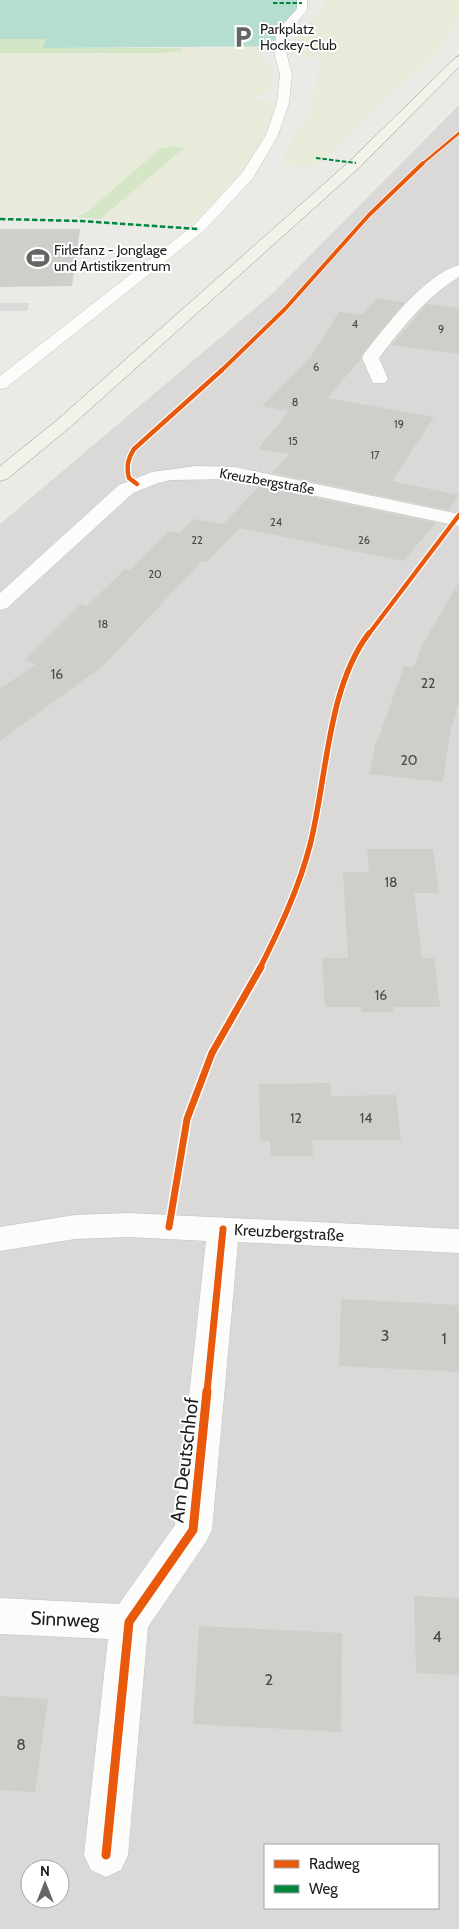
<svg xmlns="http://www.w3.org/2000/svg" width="459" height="1929" viewBox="0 0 459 1929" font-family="Cabin,sans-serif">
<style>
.residential{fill:#dad9d7;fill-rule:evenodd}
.farmland{fill:#e8eada}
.grass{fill:#d5e6c7}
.pitch{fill:#b5ded0}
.building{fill:#d0cecb}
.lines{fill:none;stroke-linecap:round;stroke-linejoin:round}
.street-casing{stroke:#c2c2c0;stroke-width:1}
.secondary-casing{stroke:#909380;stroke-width:1}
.street{fill:#fcfcfb;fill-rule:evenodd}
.secondary{fill:#f1f2ea;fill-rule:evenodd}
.quiet-far1{stroke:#00873e;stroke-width:2;stroke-dasharray:4.5 2;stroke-linecap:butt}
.quiet{stroke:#00873e;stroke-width:2.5;stroke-dasharray:5.5 2.5;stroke-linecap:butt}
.cycleway-far5-casing{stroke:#fff;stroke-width:4}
.cycleway-far4-casing{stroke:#fff;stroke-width:5.5}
.cycleway-far3-casing{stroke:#fff;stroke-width:7}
.cycleway-far2-casing{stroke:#fff;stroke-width:8}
.cycleway-far1-casing{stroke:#fff;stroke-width:10}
.cycleway-casing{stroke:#fff;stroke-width:12}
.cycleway-far5{stroke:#e8590c;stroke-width:2.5}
.cycleway-far4{stroke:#e8590c;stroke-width:4}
.cycleway-far3{stroke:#e8590c;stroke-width:4.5}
.cycleway-far2{stroke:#e8590c;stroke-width:5.5}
.cycleway-far1{stroke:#e8590c;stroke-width:7}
.cycleway{stroke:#e8590c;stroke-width:9}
.labels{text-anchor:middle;stroke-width:4;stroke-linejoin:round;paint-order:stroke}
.far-number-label{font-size:11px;fill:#4a4948}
.far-poi-label{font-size:14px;fill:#1d1d1d;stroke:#fff;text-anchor:start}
.far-street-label{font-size:14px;fill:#1d1d1d;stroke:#fff}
.number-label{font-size:14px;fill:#4a4948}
.street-label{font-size:16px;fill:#1d1d1d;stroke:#fff}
.near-number-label{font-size:16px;fill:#4a4948}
.near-street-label{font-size:19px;fill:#1d1d1d;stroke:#fff}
</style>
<rect width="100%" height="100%" fill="#ebeae6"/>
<!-- residential -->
<g class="residential">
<path d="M459,105V1929H0V524L272,294ZM265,1845H438V1908H265ZM30,1869H60V1899H30Z"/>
<polygon points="0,303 29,303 27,311 0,311"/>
</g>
<!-- farmland -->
<g class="farmland">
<polygon points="326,0 459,0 459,20 432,58 377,107 320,164 311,167 287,166 282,162 293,137 311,109 320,60 300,55 296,33 321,10"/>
<polygon points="224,46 263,46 262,62 273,67 272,83 270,92 256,96 255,101 275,102 271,119 256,152 246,166 195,222 186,225 173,225 100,219 184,148 76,217 0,216 0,53 99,54 180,52 183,48 216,48"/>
</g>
<!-- grass -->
<g class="grass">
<polygon points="0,39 46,39 44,48 183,48 180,52 157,53 0,53"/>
<polygon points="172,146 184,148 100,219 76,217 88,211 161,148"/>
</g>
<!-- pitch -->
<polygon class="pitch" points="0,0 299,0 300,10 278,46 43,48 46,39 0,39"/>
<!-- building -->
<g class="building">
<polygon points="0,229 80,229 72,286 0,287"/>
<polygon points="377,298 405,302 363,353 361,359 327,398 434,417 392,481 459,495 448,510 272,473 290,454 258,449 289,411 262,406 312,355 339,312 362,315"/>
<polygon points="427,304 459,308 459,354 392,345"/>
<polygon points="260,486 436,523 403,561 240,528 207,562 202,561 104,665 0,741 0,689 36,664 25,660 81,604 87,606 125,569 130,570 169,531 179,533 194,519 223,524"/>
<polygon points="459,582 459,701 450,733 443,782 369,774 376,740 378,740 404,666 414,667 421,647"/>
<polygon points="367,849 433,849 439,893 414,893 422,958 434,958 440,1007 393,1007 393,1012 361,1012 361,1007 325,1007 322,958 348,958 343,872 369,872"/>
<polygon points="330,1083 331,1096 396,1095 401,1140 312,1140 313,1156 271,1156 270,1141 260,1141 259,1084"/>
<polygon points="341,1299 459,1305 459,1372 339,1366"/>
<polygon points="414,1596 459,1598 459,1675 416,1673"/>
<polygon points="199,1626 342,1633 341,1732 193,1724"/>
<polygon points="0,1696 48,1699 35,1792 0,1790"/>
</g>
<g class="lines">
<defs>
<g id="street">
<polygon points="297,0 307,0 307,10 288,33 287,56 292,74 289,103 278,135 253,178 205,230 6,388 0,389 0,376 195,224 242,173 266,135 277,103 280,74 275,56 276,32 297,9"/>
<path d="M459,265V277C426,297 402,328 379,358L388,379L385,383H373L362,358L364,354C385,327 425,274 459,265Z"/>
<polygon points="196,466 235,467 459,514 459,526 235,479 171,480 158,483 133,493 7,608 0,610 0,593 119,485 152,472"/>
<polygon points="129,1213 459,1229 459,1253 238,1242 212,1530 206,1542 148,1627 128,1855 121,1870 106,1877 91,1870 84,1855 108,1639 0,1634 0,1598 119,1604 175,1525 206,1241 129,1237 75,1239 0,1251 0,1227 75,1215"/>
</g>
<polygon id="secondary" points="459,56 459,67 361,166 68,429 7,479 0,481 0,466 56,421 351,160 455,58"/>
</defs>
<!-- street casing -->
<use href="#street" class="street-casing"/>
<!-- secondary casing -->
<use href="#secondary" class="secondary-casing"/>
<!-- street -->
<use href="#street" class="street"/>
<!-- secondary -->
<use href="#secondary" class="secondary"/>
<!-- quiet-far1 -->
<g class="quiet-far1">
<polyline points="273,3 302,3"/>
<polyline points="316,158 356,163"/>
</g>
<!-- quiet -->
<polyline class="quiet" points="0,219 81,221 198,229"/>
<defs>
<polyline id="cycleway-far5" points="422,164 459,133"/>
<polyline id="cycleway-far4" points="221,371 285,309 369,215 423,163"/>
<g id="cycleway-far3">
<path d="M137,484L129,478C126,466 128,459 134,449L222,370"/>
<polyline points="368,635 459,515"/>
</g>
<path id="cycleway-far2" d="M260,968C280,928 299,888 310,845C327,779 327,688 369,633"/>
<g id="cycleway-far1">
<polyline points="169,1227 187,1119 212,1053 261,967"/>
<polyline points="207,1392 223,1229"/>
</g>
<polyline id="cycleway" points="106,1855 129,1622 193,1530 207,1391"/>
</defs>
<!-- cycleway-far5 casing -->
<use href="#cycleway-far5" class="cycleway-far5-casing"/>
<!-- cycleway-far4 casing -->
<use href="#cycleway-far4" class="cycleway-far4-casing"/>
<!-- cycleway-far3 casing -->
<use href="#cycleway-far3" class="cycleway-far3-casing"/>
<!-- cycleway-far2 casing -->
<use href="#cycleway-far2" class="cycleway-far2-casing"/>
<!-- cycleway-far1 casing -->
<use href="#cycleway-far1" class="cycleway-far1-casing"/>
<!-- cycleway casing -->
<use href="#cycleway" class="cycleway-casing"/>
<!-- cycleway-far5 -->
<use href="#cycleway-far5" class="cycleway-far5"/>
<!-- cycleway-far4 -->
<use href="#cycleway-far4" class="cycleway-far4"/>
<!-- cycleway-far3 -->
<use href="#cycleway-far3" class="cycleway-far3"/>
<!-- cycleway-far2 -->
<use href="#cycleway-far2" class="cycleway-far2"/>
<!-- cycleway-far1 -->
<use href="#cycleway-far1" class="cycleway-far1"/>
<!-- cycleway -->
<use href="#cycleway" class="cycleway"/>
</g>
<!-- icons -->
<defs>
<symbol id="parking-bare" viewBox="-9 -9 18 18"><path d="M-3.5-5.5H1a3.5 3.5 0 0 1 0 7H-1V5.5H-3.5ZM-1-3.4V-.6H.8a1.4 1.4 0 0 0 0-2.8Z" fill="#656563" stroke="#fff" stroke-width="2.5" paint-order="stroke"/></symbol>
<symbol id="stadium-bare" viewBox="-9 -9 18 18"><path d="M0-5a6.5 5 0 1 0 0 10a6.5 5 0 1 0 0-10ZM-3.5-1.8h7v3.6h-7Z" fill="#656563" stroke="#fff" stroke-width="2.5" paint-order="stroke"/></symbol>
</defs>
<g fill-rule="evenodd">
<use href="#parking-bare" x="227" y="21" width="32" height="32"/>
<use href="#stadium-bare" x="22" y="242" width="32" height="32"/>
</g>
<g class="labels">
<!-- far-number labels -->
<g class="far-number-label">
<text x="355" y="328">4</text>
<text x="441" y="333">9</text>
<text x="316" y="371">6</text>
<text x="295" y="406">8</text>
<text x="399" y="428">19</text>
<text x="293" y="445">15</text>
<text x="375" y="459">17</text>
<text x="276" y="526">24</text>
<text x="197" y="544">22</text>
<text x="364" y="544">26</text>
<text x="155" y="578">20</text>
<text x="103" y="628">18</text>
</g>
<!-- far-poi labels -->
<g class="far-poi-label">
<text x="260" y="34">Parkplatz<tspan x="260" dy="16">Hockey-Club</tspan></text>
<text x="54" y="255">Firlefanz - Jonglage<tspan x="54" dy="16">und Artistikzentrum</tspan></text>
</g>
<!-- far-street labels -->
<g class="far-street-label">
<text transform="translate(267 481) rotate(10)" y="5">Kreuzbergstraße</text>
</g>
<!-- number labels -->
<g class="number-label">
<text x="57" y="679">16</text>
<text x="428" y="688">22</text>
<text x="409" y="765">20</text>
<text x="391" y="887">18</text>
<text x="381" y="1000">16</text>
<text x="296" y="1123">12</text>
<text x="366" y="1123">14</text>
</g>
<!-- street labels -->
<g class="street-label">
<text transform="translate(289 1232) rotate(3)" y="6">Kreuzbergstraße</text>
</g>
<!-- near-number labels -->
<g class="near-number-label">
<text x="385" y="1341">3</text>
<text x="444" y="1344">1</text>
<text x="437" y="1642">4</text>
<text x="269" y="1685">2</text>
<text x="21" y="1750">8</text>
</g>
<!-- near-street labels -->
<g class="near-street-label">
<text transform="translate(184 1460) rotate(-83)" y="7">Am Deutschhof</text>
<text transform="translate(65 1619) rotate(3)" y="7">Sinnweg</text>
</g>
</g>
<!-- legend -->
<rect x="264" y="1844" width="175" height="65" fill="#ffffff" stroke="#a5a5a5"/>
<rect x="274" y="1860" width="25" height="8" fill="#e8590c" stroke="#a5a5a5"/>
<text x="309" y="1869" font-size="15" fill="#1d1d1d">Radweg</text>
<rect x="274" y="1885" width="25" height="8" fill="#00873e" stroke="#a5a5a5"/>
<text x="309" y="1894" font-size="15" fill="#1d1d1d">Weg</text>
<!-- north arrow -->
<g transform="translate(45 1884)"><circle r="24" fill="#ffffff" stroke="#a5a5a5"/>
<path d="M0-4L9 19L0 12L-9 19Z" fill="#656563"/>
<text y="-8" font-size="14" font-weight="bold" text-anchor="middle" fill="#1d1d1d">N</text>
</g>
</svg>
